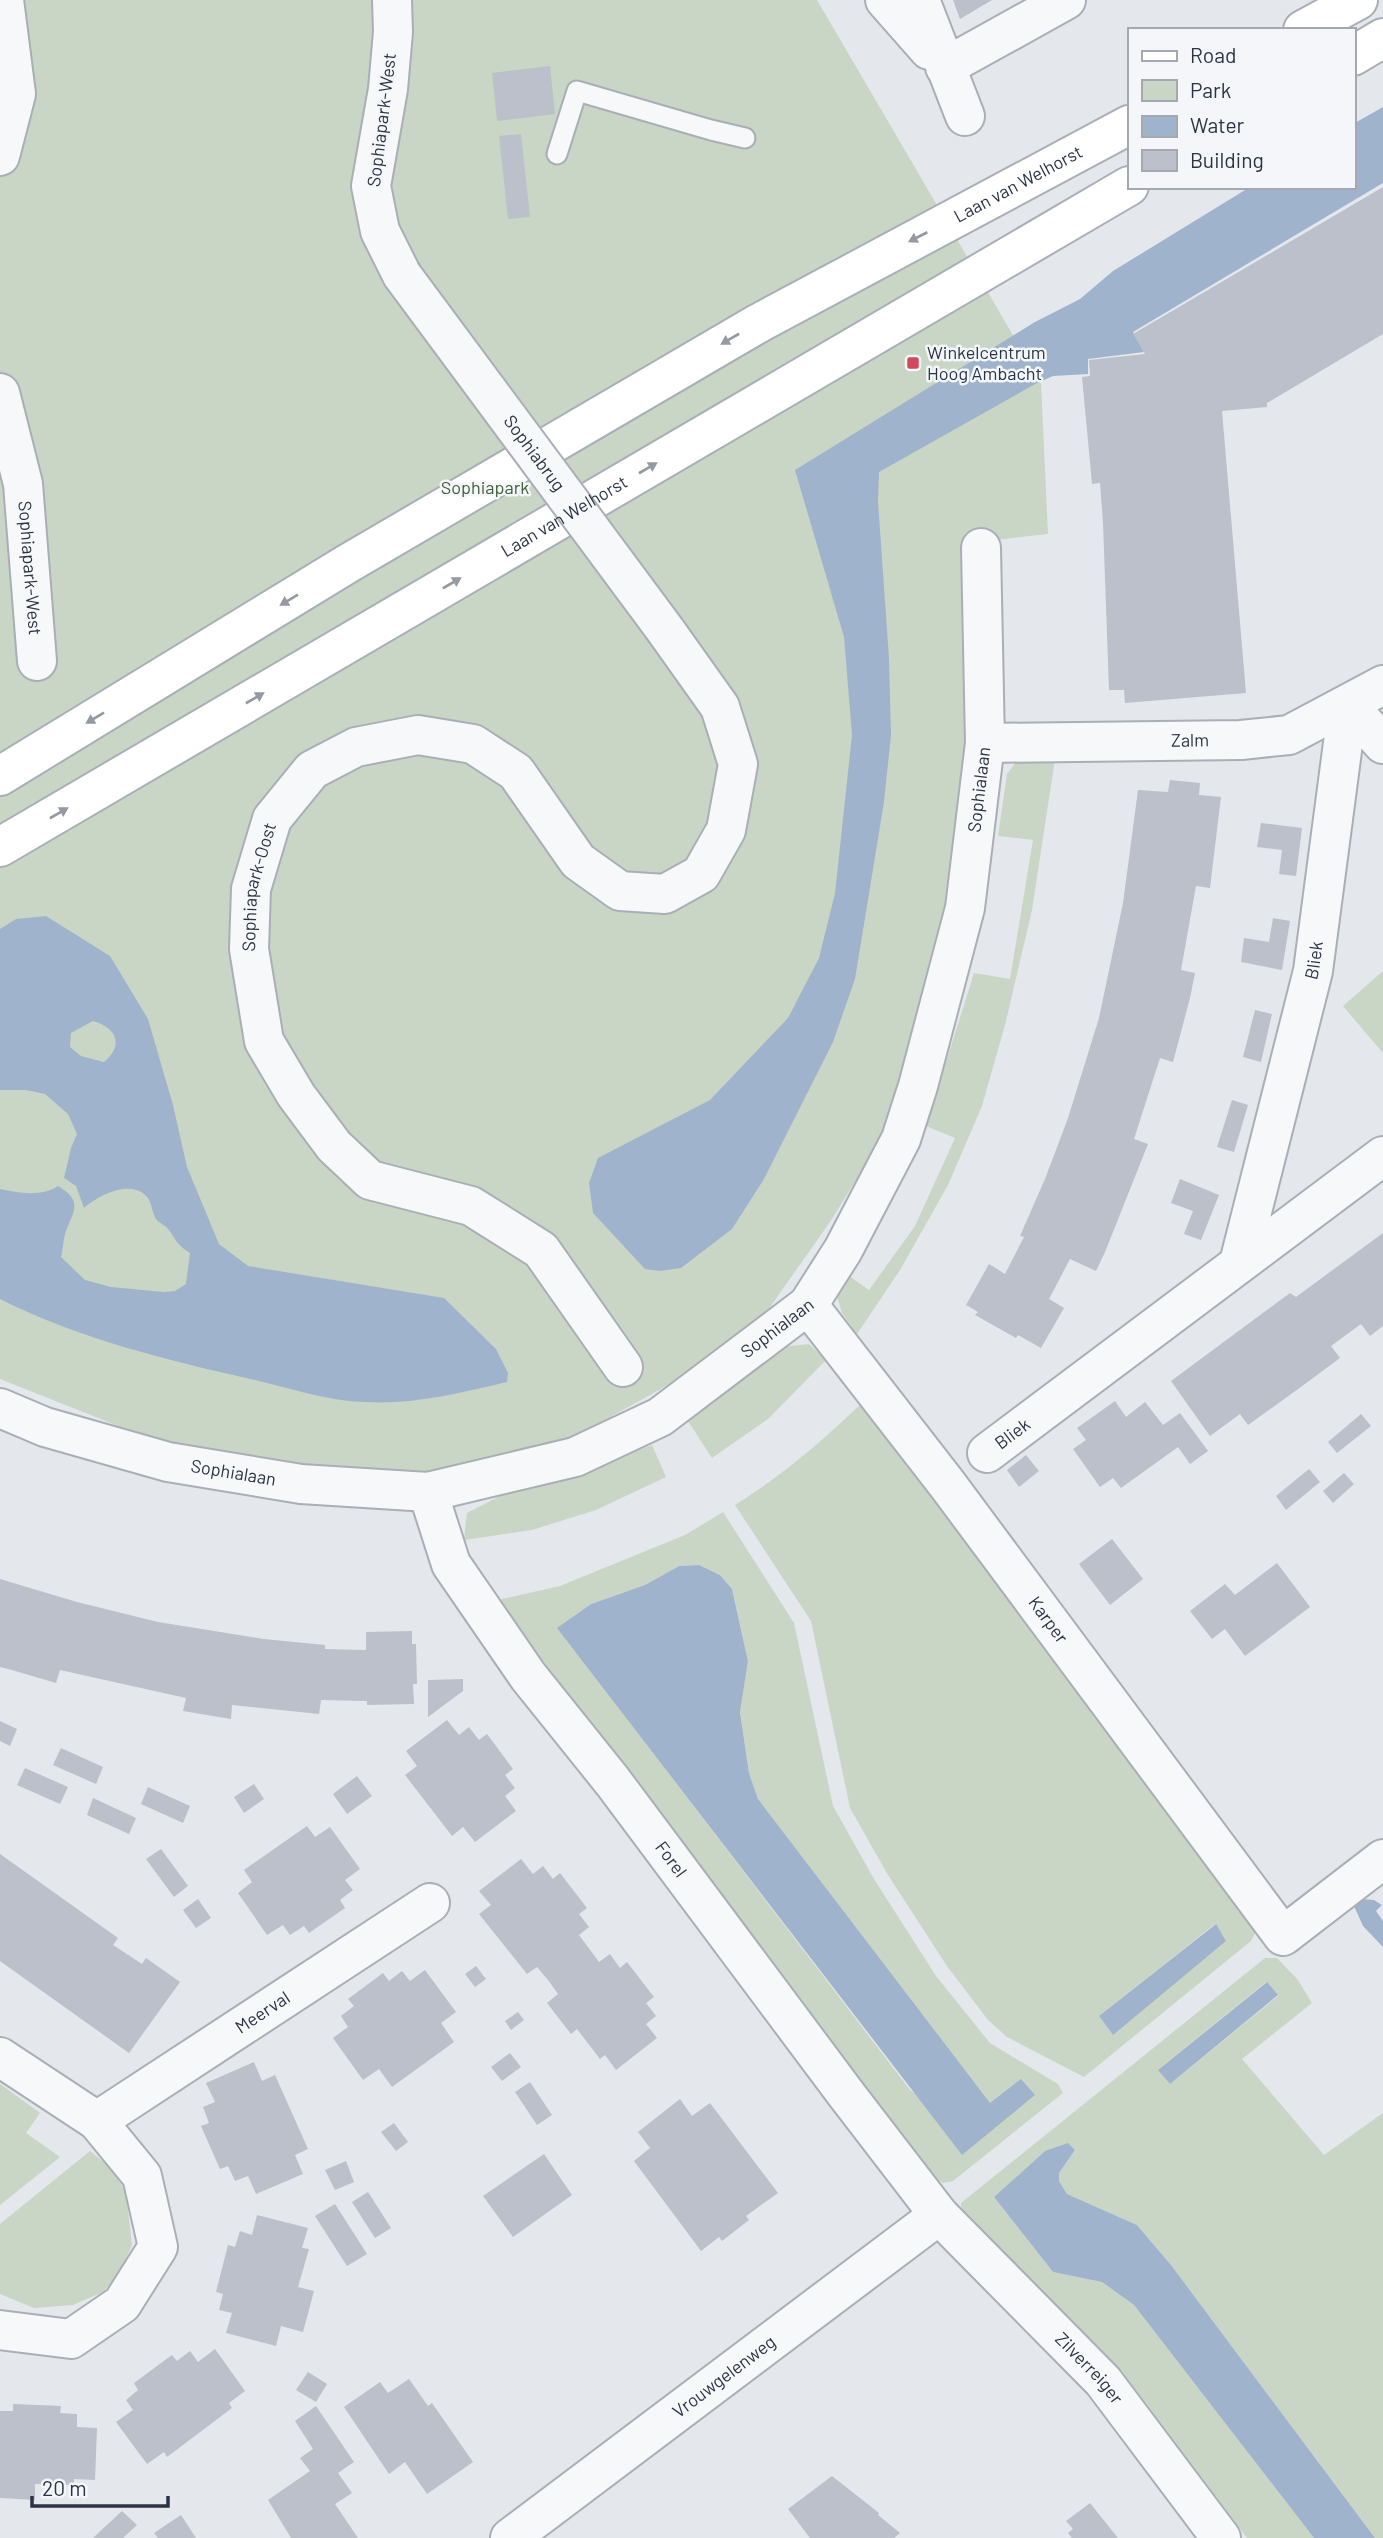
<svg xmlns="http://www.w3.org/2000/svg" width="1383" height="2538" viewBox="0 0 1383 2538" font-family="Barlow,sans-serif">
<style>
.green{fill:#c9d6c5;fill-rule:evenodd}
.water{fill:#9fb4cc;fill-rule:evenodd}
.building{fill:#bbc0ca}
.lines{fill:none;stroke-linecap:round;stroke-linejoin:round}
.lane-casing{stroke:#a9aeb7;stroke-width:23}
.street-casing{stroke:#a9aeb7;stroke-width:42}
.secondary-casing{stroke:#a9aeb7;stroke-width:42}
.lane{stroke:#f7f8fa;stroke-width:19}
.street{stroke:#f7f8fa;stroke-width:38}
.secondary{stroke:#fff;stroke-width:38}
.street-bridge-casing{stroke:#a9aeb7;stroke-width:42;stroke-linecap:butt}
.street-bridge{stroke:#f7f8fa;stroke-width:38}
.oneway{fill:#959aa2}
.poi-dot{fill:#d1495b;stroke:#f4f6f9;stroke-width:2.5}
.labels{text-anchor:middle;stroke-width:5;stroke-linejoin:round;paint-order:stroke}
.street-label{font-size:18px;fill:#2b3445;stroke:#f4f6f9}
.poi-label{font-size:18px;fill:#2b3445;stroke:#f4f6f9;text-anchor:start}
.park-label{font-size:18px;fill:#3f6138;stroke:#f4f6f9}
</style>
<rect width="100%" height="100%" fill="#e4e7ec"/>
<!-- green -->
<g class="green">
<polygon points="0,0 817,0 1041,383 1048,534 968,543 969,737 958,865 894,1119 830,1222 770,1307 738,1341 659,1390 558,1446 412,1477 315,1469 161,1443 0,1379"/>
<polygon points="1032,758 1055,759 1032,910 1005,1025 982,1106 948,1185 900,1270 857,1334 842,1313 835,1290 844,1272 869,1290 915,1226 955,1138 926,1126 974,973 1010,979 1033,840 998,836 1007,774 1016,762"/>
<polygon points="1383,971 1383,1053 1343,1006"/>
<polygon points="809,1344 826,1360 768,1419 712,1458 688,1421 781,1347"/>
<path d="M862,1403L1029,1623L1256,1931L1251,1941L1084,2077L1007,2037L988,2020L947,1966L888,1875L850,1808L811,1621L735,1505C782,1476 822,1441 862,1403ZM1215,1924L1226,1941L1112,2034L1099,2016Z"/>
<polygon points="652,1445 666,1477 596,1510 532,1530 464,1540 467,1513 500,1496 564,1480"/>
<path d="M723,1512L794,1623L833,1806L874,1879L936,1976L990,2043L1058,2084L1063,2093L953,2181L943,2183L933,2178L699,1871L498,1600L560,1586L685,1535ZM699,1565L720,1575L732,1589L748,1661L740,1711L749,1773L758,1799L990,2104L962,2154L917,2095L910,2090L558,1628L591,1604L645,1585L679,1566Z"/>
<path d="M1265,1958H1277L1298,1980L1312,2003L1242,2059L1324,2155L1383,2113V2538H1375L1171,2265L1137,2225L1067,2194L1059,2181V2173L1075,2150L1045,2151L994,2197L1053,2272L1102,2282L1134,2305L1314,2538H1247L1128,2383L961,2213V2203ZM1266,1982L1278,1996L1170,2084L1159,2069Z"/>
<polygon points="0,2084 40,2113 26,2133 60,2157 0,2205"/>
<polygon points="90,2151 112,2169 126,2193 132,2245 118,2276 103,2292 73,2305 34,2308 0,2294 0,2224"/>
</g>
<!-- water -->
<g class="water">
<polygon points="1383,107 1383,183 1133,332 1144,352 1088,359 1088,374 1053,376 1037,383 879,472 878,502 889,658 891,735 884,802 855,979 833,1042 764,1179 732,1229 681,1268 660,1271 645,1269 593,1213 589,1183 598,1158 710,1100 788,1018 819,958 835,893 852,735 844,637 795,470 1035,322 1080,299 1113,271 1250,187 1353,187 1353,124"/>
<path d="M46,916L110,956L148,1019L173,1105L187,1167L219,1244L248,1266L444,1298L496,1349L508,1373L507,1382C460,1393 413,1405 364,1402C329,1401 293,1389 259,1381C171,1361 81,1340 0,1299V1189C18,1193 43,1197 58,1186C85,1202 72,1212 65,1234C63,1242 63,1250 61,1257L85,1280L111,1287L164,1292L175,1291L186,1284L190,1253C175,1243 178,1242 168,1229C165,1225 159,1223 156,1219C152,1213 152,1204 148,1198C132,1178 99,1195 84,1208L76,1186L64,1178L71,1148L77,1134L68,1114L45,1094L26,1090H0V929L16,919ZM93,1021C117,1028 124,1045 104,1062L81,1056L70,1047L71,1033Z"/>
<polygon points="699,1565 720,1575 732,1589 748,1661 740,1712 749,1773 758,1799 990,2103 1021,2079 1035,2095 962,2155 557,1628 591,1604 645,1585 679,1566"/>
<polygon points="1361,1899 1374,1900 1382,1905 1376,1911 1383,1921 1383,1947 1363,1926 1354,1906"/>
<polygon points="1216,1924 1226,1941 1113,2035 1099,2016"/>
<polygon points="1267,1982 1278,1995 1170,2084 1158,2070"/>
<polygon points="1068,2143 1075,2150 1059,2173 1059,2181 1067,2194 1137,2225 1171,2265 1375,2538 1314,2538 1134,2305 1102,2282 1053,2272 994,2197 1045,2151"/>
</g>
<!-- building -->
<g class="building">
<polygon points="953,0 992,0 960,19"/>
<polygon points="550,66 555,114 497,121 492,73"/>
<polygon points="521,134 530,217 508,219 499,136"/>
<polygon points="1383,187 1383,334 1267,403 1267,407 1222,411 1246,693 1125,703 1124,690 1109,690 1103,523 1100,483 1092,484 1082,377 1090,376 1089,360 1145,354 1133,334"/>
<polygon points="1170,780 1200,783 1199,795 1221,797 1210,888 1196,886 1181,970 1195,973 1190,998 1173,1062 1160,1058 1134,1139 1148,1144 1105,1252 1096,1271 1070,1259 1049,1299 1064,1308 1041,1348 1018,1335 1016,1338 975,1315 978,1312 966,1305 989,1264 1005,1274 1024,1237 1020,1236 1045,1179 1068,1118 1099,1018 1123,903 1138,790 1168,792"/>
<polygon points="1261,823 1302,828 1296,876 1279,874 1282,850 1257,847"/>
<polygon points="1273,918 1290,921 1282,970 1241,962 1244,938 1269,942"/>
<polygon points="1255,1010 1272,1014 1261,1062 1243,1057"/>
<polygon points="1232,1100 1248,1105 1234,1152 1217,1147"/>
<polygon points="1180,1179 1219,1195 1201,1240 1184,1234 1193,1211 1171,1203"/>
<polygon points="1383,1233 1383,1326 1370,1336 1361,1324 1331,1346 1340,1358 1309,1381 1248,1425 1240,1414 1210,1436 1171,1381 1290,1293 1296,1297"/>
<polygon points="1115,1401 1126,1417 1145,1402 1163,1425 1180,1413 1208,1451 1190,1464 1178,1447 1121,1488 1113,1478 1100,1487 1073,1449 1086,1440 1077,1428"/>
<polygon points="1361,1414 1371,1426 1337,1453 1328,1442"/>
<polygon points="1026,1455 1039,1471 1019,1487 1007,1470"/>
<polygon points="1309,1469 1320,1482 1286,1510 1276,1496"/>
<polygon points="1344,1473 1354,1484 1333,1503 1323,1491"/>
<polygon points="1112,1539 1143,1579 1110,1605 1079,1564"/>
<polygon points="1277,1563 1310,1607 1245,1656 1225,1629 1212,1639 1190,1611 1225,1584 1235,1595"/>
<polygon points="0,1579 77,1602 158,1622 264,1639 325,1645 325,1649 366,1650 366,1632 412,1631 412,1644 416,1644 417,1684 413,1684 414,1704 367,1705 367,1701 321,1700 319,1714 232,1705 231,1719 183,1711 186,1698 60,1670 56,1683 12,1670 0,1667"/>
<polygon points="463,1679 463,1691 428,1717 428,1680"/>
<polygon points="447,1720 459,1735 469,1727 479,1740 487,1734 513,1769 505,1775 515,1788 505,1796 516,1811 475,1842 463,1827 452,1836 405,1775 417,1766 406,1751"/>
<polygon points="0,1721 17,1729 10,1746 0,1741"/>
<polygon points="61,1748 103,1767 96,1784 53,1765"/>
<polygon points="25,1768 68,1787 60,1804 17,1785"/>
<polygon points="357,1776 372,1796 347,1814 333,1794"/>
<polygon points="254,1784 264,1799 244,1813 234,1797"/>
<polygon points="148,1787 190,1806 183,1823 141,1804"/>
<polygon points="93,1798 136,1818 129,1834 87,1815"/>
<polygon points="307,1826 315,1837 330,1827 360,1869 345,1880 353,1890 340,1900 345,1908 309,1933 304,1926 290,1935 283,1925 267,1935 238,1893 252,1882 244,1870"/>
<polygon points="161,1849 188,1886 174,1897 146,1859"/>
<polygon points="0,1854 118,1938 113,1945 142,1964 146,1958 180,1982 129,2053 0,1961"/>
<polygon points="521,1859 533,1874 543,1866 553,1879 560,1873 587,1908 579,1914 589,1927 579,1935 599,1962 610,1954 620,1968 627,1962 654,1997 646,2003 656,2016 646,2024 657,2038 616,2070 605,2055 600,2059 577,2029 571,2034 547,2003 558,1994 548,1980 537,1967 527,1974 479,1914 491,1905 479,1891"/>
<polygon points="198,1899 211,1918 196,1928 183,1910"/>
<polygon points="476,1966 486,1979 475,1987 465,1974"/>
<polygon points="425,1970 456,2012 441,2023 454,2042 392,2087 379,2069 363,2080 333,2038 348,2027 341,2016 354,2006 348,1999 383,1973 389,1981 402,1971 410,1981"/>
<polygon points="518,2012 524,2020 511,2030 505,2021"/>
<polygon points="510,2053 521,2067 502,2081 491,2067"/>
<polygon points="254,2062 262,2081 275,2075 308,2149 295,2155 303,2174 256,2194 248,2176 235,2181 228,2166 220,2169 201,2126 209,2123 203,2107 215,2102 206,2083"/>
<polygon points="530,2082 552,2115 537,2125 515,2092"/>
<polygon points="680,2099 692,2116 710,2103 778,2193 746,2216 749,2220 722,2241 719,2237 701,2251 634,2161 650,2148 638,2132"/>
<polygon points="394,2123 408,2142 396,2151 381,2132"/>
<polygon points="544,2154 572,2195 513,2237 483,2196"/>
<polygon points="346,2161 354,2182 335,2190 325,2170"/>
<polygon points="368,2192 391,2228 375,2238 352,2202"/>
<polygon points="335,2204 367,2254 347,2266 315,2216"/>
<polygon points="257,2215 308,2228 302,2248 309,2249 298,2287 314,2291 303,2332 281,2326 276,2346 226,2333 232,2313 219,2310 223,2294 216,2292 228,2245 235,2247 240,2231 252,2235"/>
<polygon points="215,2349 245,2391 229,2403 232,2408 167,2457 164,2452 147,2464 116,2422 133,2410 126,2400 138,2390 134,2383 172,2355 177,2361 190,2351 198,2362"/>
<polygon points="308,2372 327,2384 316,2402 296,2390"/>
<polygon points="409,2379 428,2406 432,2403 473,2462 427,2494 405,2462 389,2474 344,2407 380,2382 388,2393"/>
<polygon points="13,2404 61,2406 60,2413 77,2414 77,2427 97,2428 95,2480 74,2479 74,2485 35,2484 35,2500 0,2498 0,2411 13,2411"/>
<polygon points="316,2406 354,2462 338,2473 352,2493 335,2504 358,2538 291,2538 268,2500 310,2471 300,2458 313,2449 295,2421"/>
<polygon points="832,2476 879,2513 878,2515 900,2533 894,2538 810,2538 788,2509"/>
<polygon points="1090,2503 1118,2538 1072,2538 1068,2533 1073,2529 1066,2521"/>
<polygon points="122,2511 137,2525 123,2538 93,2538"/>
<polygon points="181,2515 196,2538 158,2538 154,2533"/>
</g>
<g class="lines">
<defs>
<polyline id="lane" points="557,154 577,91 711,130 745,138"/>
<g id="street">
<polyline points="392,0 393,32 388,89 371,186 380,231 402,275"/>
<polyline points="885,0 929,50"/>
<polyline points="920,0 965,116"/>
<polyline points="945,67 1066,0"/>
<polyline points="0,156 16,94 4,0"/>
<path id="s1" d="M0,393L23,484L37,661"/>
<polyline points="1348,705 1383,744"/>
<path id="s2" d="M985,743L1241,740L1289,735L1383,685"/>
<path id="s3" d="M1239,1263L1313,971L1348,705"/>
<path id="s4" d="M808,1305L947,1484L1283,1936L1383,1859"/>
<path id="s5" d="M623,1367L541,1250L471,1206L370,1180L334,1146L296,1095L264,1041L249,949L251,889L272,819L312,770L356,747L418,735L473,744L516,772L578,861L620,891L665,894L701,874L726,830L738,764L720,707L666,631"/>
<path id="s6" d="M0,1408L45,1427L168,1462L301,1484L428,1492L575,1457L660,1417L808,1305L843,1250L901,1139L918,1086L965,908L985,743L981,548"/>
<path id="s7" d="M987,1453L1383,1156"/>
<path id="s8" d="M428,1492L451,1564L528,1676L613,1782L846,2094L939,2215L1103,2381L1221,2538"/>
<polyline points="0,2057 97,2121 142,2176 158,2247 122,2304 71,2339 0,2330"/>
<path id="s9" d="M97,2121L430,1903"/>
<path id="s10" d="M510,2538L939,2215"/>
</g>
<g id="secondary">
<polyline points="1303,30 1358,0"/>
<polyline points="1353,56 1383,38"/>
<path id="s11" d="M0,776L347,564L759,323L1129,125"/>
<path id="s12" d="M0,847L1129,186"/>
</g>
</defs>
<!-- lane casing -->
<use href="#lane" class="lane-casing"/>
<!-- street casing -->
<use href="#street" class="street-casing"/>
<!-- secondary casing -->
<use href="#secondary" class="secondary-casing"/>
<!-- lane -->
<use href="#lane" class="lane"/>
<!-- street -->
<use href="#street" class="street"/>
<!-- secondary -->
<use href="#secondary" class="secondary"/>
<defs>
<g id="street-bridge">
<path id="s13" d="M402,275L666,631"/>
</g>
</defs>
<!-- street-bridge casing -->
<use href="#street-bridge" class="street-bridge-casing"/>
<!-- street-bridge -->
<use href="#street-bridge" class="street-bridge"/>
</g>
<!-- one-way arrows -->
<defs><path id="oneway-solid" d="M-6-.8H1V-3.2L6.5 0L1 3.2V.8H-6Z" transform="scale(1.75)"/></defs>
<g class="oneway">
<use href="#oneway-solid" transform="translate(918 237) rotate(153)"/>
<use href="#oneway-solid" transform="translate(730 339) rotate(150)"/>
<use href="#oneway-solid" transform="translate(648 468) rotate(-30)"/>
<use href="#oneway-solid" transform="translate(452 583) rotate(-30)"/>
<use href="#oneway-solid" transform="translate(289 600) rotate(149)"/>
<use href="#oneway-solid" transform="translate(255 698) rotate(-30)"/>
<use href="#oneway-solid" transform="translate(95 718) rotate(149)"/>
<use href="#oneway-solid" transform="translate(59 813) rotate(-30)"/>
</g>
<!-- markers -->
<rect class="poi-dot" x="906" y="356" width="14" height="14" rx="3.5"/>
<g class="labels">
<!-- street labels -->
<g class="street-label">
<text transform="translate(382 120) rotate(-83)" y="6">Sophiapark-West</text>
<text dy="6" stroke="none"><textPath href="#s11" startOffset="1178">Laan van Welhorst</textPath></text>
<text dy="6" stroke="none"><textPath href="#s13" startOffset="222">Sophiabrug</textPath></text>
<text dy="6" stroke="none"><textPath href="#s12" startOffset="654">Laan van Welhorst</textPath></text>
<text dy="6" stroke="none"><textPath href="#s1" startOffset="178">Sophiapark-West</textPath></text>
<text dy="6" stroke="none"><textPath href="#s2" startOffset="205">Zalm</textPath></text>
<text dy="6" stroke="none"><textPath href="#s6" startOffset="1419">Sophialaan</textPath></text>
<text dy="6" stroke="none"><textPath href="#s5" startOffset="662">Sophiapark-Oost</textPath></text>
<text dy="6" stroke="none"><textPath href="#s3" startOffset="312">Bliek</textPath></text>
<text dy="6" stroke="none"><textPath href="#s6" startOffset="831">Sophialaan</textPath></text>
<text dy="6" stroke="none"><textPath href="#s7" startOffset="32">Bliek</textPath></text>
<text dy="6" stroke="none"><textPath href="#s6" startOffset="243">Sophialaan</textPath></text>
<text dy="6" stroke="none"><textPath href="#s4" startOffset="396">Karper</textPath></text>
<text dy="6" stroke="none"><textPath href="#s8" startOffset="444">Forel</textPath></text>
<text dy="6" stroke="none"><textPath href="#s9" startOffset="198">Meerval</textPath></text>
<text dy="6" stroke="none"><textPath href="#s8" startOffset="1104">Zilverreiger</textPath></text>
<text dy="6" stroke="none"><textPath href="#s10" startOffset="268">Vrouwgelenweg</textPath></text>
</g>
<!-- poi labels -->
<g class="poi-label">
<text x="927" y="359">Winkelcentrum<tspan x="927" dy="21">Hoog Ambacht</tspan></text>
</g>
<!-- park labels -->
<g class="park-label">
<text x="485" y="494">Sophiapark</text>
</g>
</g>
<!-- legend -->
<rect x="1128" y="28" width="228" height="161" fill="#f4f6f9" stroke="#a4a8b1" stroke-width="2"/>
<rect x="1142" y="51" width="35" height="10" fill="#ffffff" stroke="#a4a8b1" stroke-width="2"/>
<text x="1190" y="63" font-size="21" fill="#2b3445">Road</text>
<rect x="1142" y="80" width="35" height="21" fill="#c9d6c5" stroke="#a4a8b1" stroke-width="2"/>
<text x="1190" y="98" font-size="21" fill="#2b3445">Park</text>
<rect x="1142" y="116" width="35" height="21" fill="#9fb4cc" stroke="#a4a8b1" stroke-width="2"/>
<text x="1190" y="133" font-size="21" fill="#2b3445">Water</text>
<rect x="1142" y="150" width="35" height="21" fill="#bbc0ca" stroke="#a4a8b1" stroke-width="2"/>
<text x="1190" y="168" font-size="21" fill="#2b3445">Building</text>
<!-- scale -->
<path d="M32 2496v10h136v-10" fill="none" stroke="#2b3445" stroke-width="3.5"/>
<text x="42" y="2496" font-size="21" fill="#2b3445" stroke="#f4f6f9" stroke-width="5" paint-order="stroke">20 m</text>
</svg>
